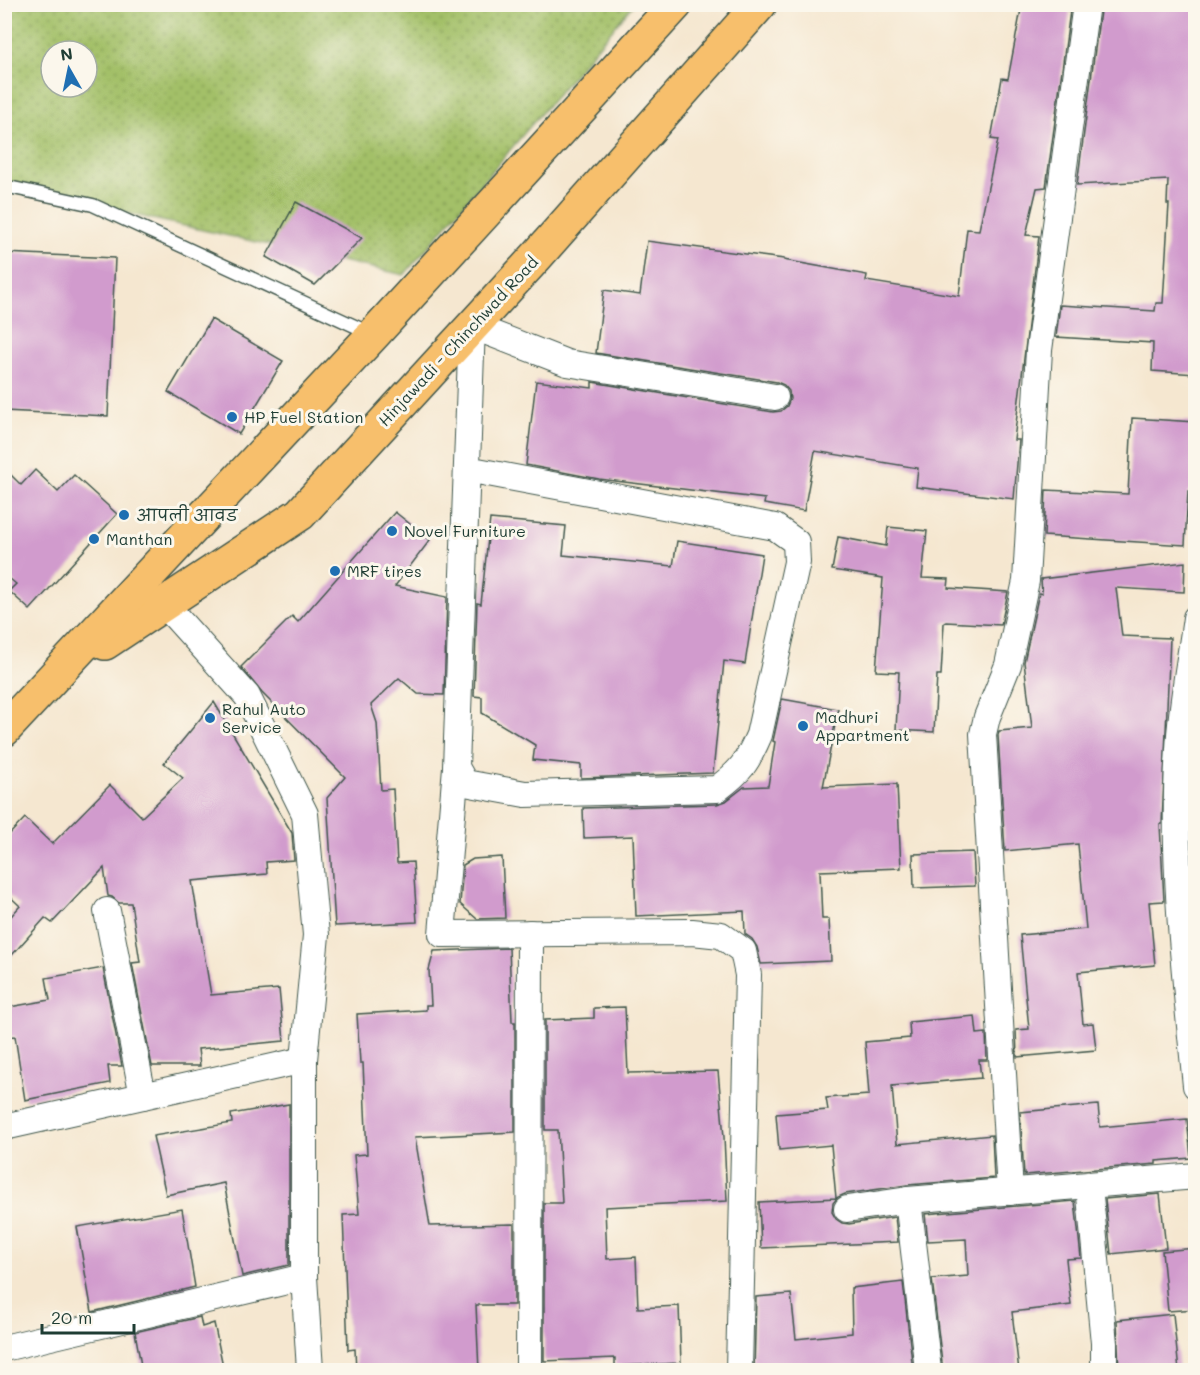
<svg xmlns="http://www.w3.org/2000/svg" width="1200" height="1375" viewBox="0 0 1200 1375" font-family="Mali,'Playpen Sans Deva',sans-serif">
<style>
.grass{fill:url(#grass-dots);stroke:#617e4e;stroke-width:1.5;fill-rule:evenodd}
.building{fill:#d19bcd}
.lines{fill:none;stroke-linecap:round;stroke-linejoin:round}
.lane-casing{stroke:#3f564b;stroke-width:15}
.street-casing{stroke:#3f564b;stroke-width:28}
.primary-casing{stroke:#3f564b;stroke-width:36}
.lane{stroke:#fff;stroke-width:12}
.street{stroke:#fff;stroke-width:26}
.primary{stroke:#f7bf6c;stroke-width:33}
.poi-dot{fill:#1f6fb2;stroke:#fbf7ec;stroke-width:2}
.labels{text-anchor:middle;stroke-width:6;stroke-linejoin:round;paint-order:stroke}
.street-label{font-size:16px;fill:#1f3d34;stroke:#fbf7ec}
.poi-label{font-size:16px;fill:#1f3d34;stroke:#fbf7ec;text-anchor:start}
</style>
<defs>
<pattern id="grass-dots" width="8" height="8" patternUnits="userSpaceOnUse" patternTransform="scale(1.5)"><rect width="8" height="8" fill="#a3c067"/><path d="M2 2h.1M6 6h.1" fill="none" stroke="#849d56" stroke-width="1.8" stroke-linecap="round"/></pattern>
</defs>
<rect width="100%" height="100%" fill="#fbf7ec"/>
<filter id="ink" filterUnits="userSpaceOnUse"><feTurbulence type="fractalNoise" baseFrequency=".0167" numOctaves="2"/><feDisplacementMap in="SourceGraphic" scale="12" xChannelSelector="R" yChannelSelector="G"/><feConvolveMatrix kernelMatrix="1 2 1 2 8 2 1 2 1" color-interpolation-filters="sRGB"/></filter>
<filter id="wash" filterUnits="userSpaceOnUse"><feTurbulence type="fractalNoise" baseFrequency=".008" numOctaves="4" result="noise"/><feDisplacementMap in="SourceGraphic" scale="24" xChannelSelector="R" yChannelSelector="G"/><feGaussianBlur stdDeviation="1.35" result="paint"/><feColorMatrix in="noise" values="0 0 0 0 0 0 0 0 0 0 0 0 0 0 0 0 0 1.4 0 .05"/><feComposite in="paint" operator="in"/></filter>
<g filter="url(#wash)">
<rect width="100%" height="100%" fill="#f5e7d0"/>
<!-- grass -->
<path class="grass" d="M5,5H633L404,275L5,186ZM51,51H87V87H51Z"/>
<g id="blocks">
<!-- building -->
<g class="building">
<polygon points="1022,4 1034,4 1070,11 1046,187 1037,188 1026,235 1039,236 1014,440 1019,440 1014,499 916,487 918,468 815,451 804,511 764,504 765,499 599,479 526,465 536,381 592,388 592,382 773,412 781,411 787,406 790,399 789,391 784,385 777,382 596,353 604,290 640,295 647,241 784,259 784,260 867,275 866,281 959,296 967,229 979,230 998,140 991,139 1002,78 1008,79"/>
<polygon points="1101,4 1196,4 1196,374 1152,371 1153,343 1056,337 1060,305 1155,311 1156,303 1163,303 1169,204 1167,204 1168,180 1077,185"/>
<polygon points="296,202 362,238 315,285 266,257"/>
<polygon points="4,253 115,258 108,416 4,411"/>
<polygon points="211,319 283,361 239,434 168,392"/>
<polygon points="1132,418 1196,422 1196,492 1188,491 1185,545 1044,536 1046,490 1128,494"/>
<polygon points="4,468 21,485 35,470 58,492 74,475 117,514 30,610 9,591 16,584 4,574"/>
<polygon points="395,512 430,540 395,586 447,597 444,695 418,694 399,678 371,705 377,723 381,790 393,789 397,863 413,862 417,922 335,926 327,798 345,777 262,693 241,667 292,616 298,622"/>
<polygon points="490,519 566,526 563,555 673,566 677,541 762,554 745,664 724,661 713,773 581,778 581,765 533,760 535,745 482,713 482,697 474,696 477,603 481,604"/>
<polygon points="888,527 927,531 922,578 949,579 948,588 1008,592 1001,625 946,622 944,623 941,675 937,675 934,732 896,730 899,672 876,671 883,578 832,570 838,537 886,546"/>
<polygon points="1185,562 1184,592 1116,588 1122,636 1170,638 1162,824 1160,824 1164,901 1149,902 1155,965 1078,972 1083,1024 1093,1023 1096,1050 1017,1057 1016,1030 1029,1029 1020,935 1086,929 1078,844 1005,851 998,735 999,731 1032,728 1024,662 1039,593 1042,594 1041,579"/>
<polygon points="782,699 838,709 823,787 897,784 901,868 820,871 822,919 829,919 831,961 761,964 757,947 752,939 745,934 744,911 636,916 633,836 584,838 583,808 717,804 726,801 744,787 768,786 775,742 773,741"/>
<polygon points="214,702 292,833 294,860 266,862 267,874 192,881 211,995 279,989 284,1041 198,1049 200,1066 152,1066 132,963 140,962 131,903 119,903 112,897 108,896 104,868 52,923 45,918 4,964 4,924 20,906 4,891 4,840 25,818 52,844 110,785 142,817 183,778 164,763"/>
<polygon points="1196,729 1196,822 1192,822 1192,791"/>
<polygon points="973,852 975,886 914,888 913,854"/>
<polygon points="502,857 505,918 477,919 460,904 463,865 473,859"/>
<polygon points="509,948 512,1022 515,1022 515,1132 415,1137 430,1226 514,1224 514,1305 476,1305 479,1371 356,1371 355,1349 348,1350 343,1215 359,1214 354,1155 367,1154 363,1063 360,1063 357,1014 426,1010 426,1005 431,1005 429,970 434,951"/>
<polygon points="103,968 122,1066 108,1066 110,1083 25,1100 15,1036 4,1037 4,1008 50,1000 46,978"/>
<polygon points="625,1007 628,1073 718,1071 724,1137 727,1201 605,1207 607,1259 636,1257 638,1308 679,1306 681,1363 615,1366 615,1358 544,1361 544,1203 562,1203 558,1130 545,1130 545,1020 594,1018 594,1008"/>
<polygon points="975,1016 977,1034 986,1033 987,1060 979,1060 981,1078 892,1086 897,1144 992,1135 994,1178 907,1185 845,1194 838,1197 833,1203 832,1212 836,1219 842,1223 849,1224 895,1217 898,1242 761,1248 759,1202 836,1198 831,1145 779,1150 776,1114 828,1110 826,1098 869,1095 865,1042 910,1038 909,1022"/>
<polygon points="289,1104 289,1265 242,1276 224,1183 166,1195 153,1136 232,1123 231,1114"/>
<polygon points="1098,1105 1100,1127 1187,1119 1191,1158 1156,1161 1156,1164 1024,1175 1020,1112"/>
<polygon points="1160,1194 1166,1248 1111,1254 1105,1199"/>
<polygon points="1075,1201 1081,1258 1066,1259 1071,1305 1012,1312 1019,1371 943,1371 932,1279 968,1276 966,1239 928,1241 925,1214"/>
<polygon points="182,1209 195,1287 92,1312 77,1227"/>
<polygon points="1196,1248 1196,1309 1168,1311 1162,1251"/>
<polygon points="903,1282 913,1371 754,1371 756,1297 791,1294 796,1339 852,1333 851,1288"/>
<polygon points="1173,1314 1179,1371 1119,1371 1117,1320"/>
<polygon points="200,1317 202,1327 214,1323 224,1371 142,1371 135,1332"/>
</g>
</g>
</g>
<g filter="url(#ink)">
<use href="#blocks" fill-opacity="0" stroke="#3f564b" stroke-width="1.5"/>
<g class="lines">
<defs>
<polyline id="lane" points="4,186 93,205 372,334"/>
<g id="street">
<path d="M467,469L775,527L796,542L797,562L759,735C747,763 741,771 717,789L525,794L465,783L456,767L472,326L567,363L775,397"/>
<polyline points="164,604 247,696 305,814 316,935 304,1060 304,1277 310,1370"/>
<path d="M1196,618C1190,662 1181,706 1179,749C1171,861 1185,974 1196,1086"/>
<polyline points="456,767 442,934 692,932 721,935 743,951 748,975 739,1370"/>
<polyline points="107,911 143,1096"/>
<polyline points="4,1127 304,1060"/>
<polyline points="1089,1186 1104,1343 1104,1370"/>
<polyline points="1010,1192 983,734 987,717 1008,665 1026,581 1039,350 1086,4"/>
<polyline points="908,1200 928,1370"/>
<polyline points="847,1209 908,1200 1196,1176"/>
<polyline points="4,1348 304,1277"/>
<polyline points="529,1370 530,933"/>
</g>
<g id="primary">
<polyline points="105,643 300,514 536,257 760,4"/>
<polyline points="4,730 373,335 676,4"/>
</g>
</defs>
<!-- lane casing -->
<use href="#lane" class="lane-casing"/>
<!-- street casing -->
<use href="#street" class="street-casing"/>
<!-- primary casing -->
<use href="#primary" class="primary-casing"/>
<!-- lane -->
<use href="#lane" class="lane"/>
<!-- street -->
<use href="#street" class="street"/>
<!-- primary -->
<use href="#primary" class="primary"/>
</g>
</g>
<!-- markers -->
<g class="poi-dot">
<circle cx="232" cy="417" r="6"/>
<circle cx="124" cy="515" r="6"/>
<circle cx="392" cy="531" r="6"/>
<circle cx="94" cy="539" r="6"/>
<circle cx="335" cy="571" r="6"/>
<circle cx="210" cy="718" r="6"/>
<circle cx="803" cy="726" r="6"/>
</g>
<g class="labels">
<!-- street labels -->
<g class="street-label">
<text transform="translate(458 341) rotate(-47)" y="6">Hinjawadi - Chinchwad Road</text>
</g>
<!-- poi labels -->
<g class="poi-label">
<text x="244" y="423">HP Fuel Station</text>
<text x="136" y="521">आपली आवड</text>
<text x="404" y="537">Novel Furniture</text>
<text x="106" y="545">Manthan</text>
<text x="347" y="577">MRF tires</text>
<text x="222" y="715">Rahul Auto<tspan x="222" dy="18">Service</tspan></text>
<text x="815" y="723">Madhuri<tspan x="815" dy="18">Appartment</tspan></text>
</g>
</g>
<!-- margin -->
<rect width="1200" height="1375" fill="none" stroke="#fbf7ec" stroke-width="24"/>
<!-- north arrow -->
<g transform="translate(69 69) rotate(351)"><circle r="28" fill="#fbf7ec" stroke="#a3ada2" stroke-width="1.5"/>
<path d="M0-4.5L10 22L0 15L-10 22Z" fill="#1f6fb2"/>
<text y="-9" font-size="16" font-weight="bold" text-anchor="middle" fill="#1f3d34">N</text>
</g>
<!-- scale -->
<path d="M42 1324v9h92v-9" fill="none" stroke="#1f3d34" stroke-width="3"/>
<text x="51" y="1324" font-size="18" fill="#1f3d34" stroke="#fbf7ec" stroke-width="4.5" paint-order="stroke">20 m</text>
</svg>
